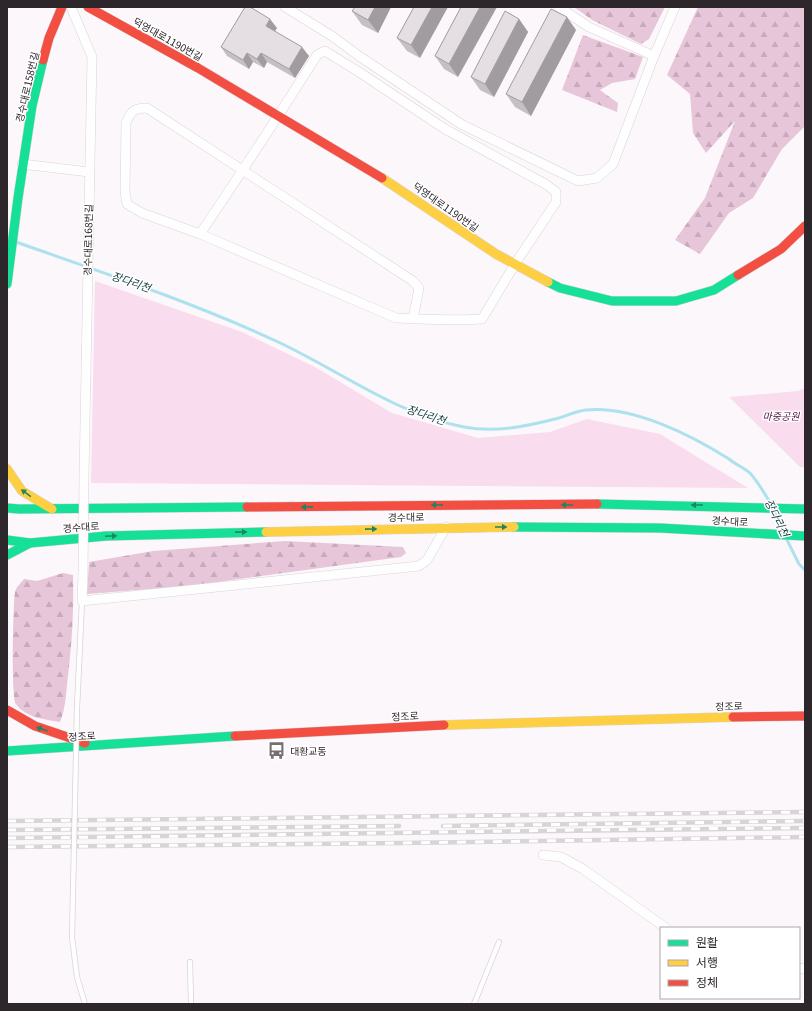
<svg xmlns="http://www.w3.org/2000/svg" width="812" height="1011" viewBox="0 0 812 1011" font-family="Georgia,'Noto Sans KR',serif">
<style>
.green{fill:#f9dced}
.forest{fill:url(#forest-firs)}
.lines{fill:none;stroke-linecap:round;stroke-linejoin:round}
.stream{stroke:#ace2ed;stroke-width:3}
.lane-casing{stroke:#d9d4d7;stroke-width:6}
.street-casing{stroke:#d9d4d7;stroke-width:10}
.fast-casing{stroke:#d9d4d7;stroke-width:10}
.slow-casing{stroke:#d9d4d7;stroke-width:10}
.jam-casing{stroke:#d9d4d7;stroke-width:10}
.lane{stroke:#fffefe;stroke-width:4.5}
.street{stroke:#fffefe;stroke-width:9}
.fast{stroke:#16e098;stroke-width:9}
.slow{stroke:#ffcf43;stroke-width:9}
.jam{stroke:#f24e42;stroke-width:9}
.rail-casing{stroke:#d7d5d6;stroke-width:4.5}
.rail{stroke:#fff;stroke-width:3;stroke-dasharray:9;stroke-linecap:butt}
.lane-bridge-casing{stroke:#d9d4d7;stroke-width:6;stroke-linecap:butt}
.street-bridge-casing{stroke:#d9d4d7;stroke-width:10;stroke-linecap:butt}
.lane-bridge{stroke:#fffefe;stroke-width:4.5}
.street-bridge{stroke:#fffefe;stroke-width:9}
.wall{fill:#c5c0c3}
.shaded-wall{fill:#a09c9f}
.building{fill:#e5dfe3;stroke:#a09c9f}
.oneway{fill:#228361}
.labels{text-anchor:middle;stroke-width:3;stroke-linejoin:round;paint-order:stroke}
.street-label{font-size:10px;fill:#2d262a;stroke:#fff}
.park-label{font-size:10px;font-style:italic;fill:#510e3e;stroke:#fff}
.poi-label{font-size:10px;fill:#2d262a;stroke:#fff;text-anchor:start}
.water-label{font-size:11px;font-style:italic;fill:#12393f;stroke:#fff}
</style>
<defs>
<pattern id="forest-firs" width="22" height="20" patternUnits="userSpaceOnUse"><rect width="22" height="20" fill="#e8c6da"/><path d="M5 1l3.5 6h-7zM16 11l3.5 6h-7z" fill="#c7aabb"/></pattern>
</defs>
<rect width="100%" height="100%" fill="#fcf7fa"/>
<!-- green -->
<g class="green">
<polygon points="95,281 242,332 315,367 392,413 478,438 550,432 587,419 660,434 748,488 91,483"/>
<polygon points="805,388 805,467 800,467 729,397 798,391"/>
</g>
<!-- forest -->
<g class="forest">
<polygon points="574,7 665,7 649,39 641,44 592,20"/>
<polygon points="698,7 805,7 805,126 782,149 753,198 729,213 700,254 675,240 705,198 735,121 706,153 693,133 690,94 667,75"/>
<polygon points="583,35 643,57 635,79 612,83 600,90 618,103 617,112 562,90"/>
<polygon points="285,541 403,547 406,553 401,557 189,586 87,594 89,562 153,551"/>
<path d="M63,573L73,575C74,609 72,643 68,676C66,692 66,707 60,722C44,719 26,718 16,704C11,698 13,604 15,592C16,587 21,583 24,579L37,581Z"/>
</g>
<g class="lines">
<!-- stream -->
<g class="stream">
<path d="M16,242C104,273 192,302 276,341C339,370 395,414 464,427C496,433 528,426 559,418C568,415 577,411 586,410C632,405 691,435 729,459C735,464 744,468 750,473C758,482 765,494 771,504"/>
<polyline points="775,512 782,529"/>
<polyline points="787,540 799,564 805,570"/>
</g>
<defs>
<g id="lane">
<polyline points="77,708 82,601"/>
<polyline points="72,937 77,977 85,1004"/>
<polyline points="190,962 191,1004"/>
<polyline points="474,1004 499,942"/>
</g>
<g id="street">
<polyline points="71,7 92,57 84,476"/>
<polyline points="285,7 332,36 359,56 461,124 578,181 597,178 613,164 654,56"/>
<polyline points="559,7 589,27 654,56 675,7"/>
<polyline points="22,164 89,172"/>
<path d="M200,234C240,175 279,115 317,55L325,51L359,72L445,129L547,185L556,192V202L515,264L482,319C454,321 425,319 396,318L200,234L142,213L127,204L125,192L126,123C131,111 134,108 147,108L413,281L419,288L413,319"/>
<polyline points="83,575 82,601 419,566 427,560 446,527"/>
<polyline points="543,855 561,857 583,869 666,928"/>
<polyline points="799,969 805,968"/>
</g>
<g id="fast">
<polyline points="548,282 560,288 612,301 676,301 714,290 738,275"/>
<polyline points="7,284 18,198 32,106 43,60"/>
<polyline points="597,504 805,509"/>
<polyline points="7,508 19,509 247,507"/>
<polyline points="514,527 660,528 805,536"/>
<polyline points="7,540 30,543 106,536 266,532"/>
<polyline points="7,555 30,543"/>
<polyline points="7,751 235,736"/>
</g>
<g id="slow">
<polyline points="382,178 496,254 548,282"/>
<polyline points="7,469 22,491 52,509"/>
<polyline points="266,532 514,527"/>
<polyline points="444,725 733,717"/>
</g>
<g id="jam">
<polyline points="88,7 198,68 382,178"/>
<polyline points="43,60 49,38 62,7"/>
<polyline points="738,275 781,249 805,226"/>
<polyline points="247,507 597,504"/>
<polyline points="7,710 35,726 85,743"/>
<polyline points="733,717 805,716"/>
<polyline points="235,736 444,725"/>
</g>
</defs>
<!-- lane casing -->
<use href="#lane" class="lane-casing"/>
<!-- street casing -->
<use href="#street" class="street-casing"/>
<!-- fast casing -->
<use href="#fast" class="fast-casing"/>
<!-- slow casing -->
<use href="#slow" class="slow-casing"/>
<!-- jam casing -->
<use href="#jam" class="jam-casing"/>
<!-- lane -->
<use href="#lane" class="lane"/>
<!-- street -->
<use href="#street" class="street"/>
<!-- fast -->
<use href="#fast" class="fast"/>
<!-- slow -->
<use href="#slow" class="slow"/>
<!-- jam -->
<use href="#jam" class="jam"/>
<defs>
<g id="rail">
<polyline points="7,821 805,812"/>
<polyline points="443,826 805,821"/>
<polyline points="7,830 399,826"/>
<path d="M7,838C273,836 539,829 805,828"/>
<polyline points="7,847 403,843 805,837"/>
</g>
</defs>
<!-- rail casing -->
<use href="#rail" class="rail-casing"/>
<!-- rail -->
<use href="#rail" class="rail"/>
<defs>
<polyline id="lane-bridge" points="72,937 77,708"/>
<polyline id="street-bridge" points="83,575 84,476"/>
</defs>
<!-- lane-bridge casing -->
<use href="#lane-bridge" class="lane-bridge-casing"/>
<!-- street-bridge casing -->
<use href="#street-bridge" class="street-bridge-casing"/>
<!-- lane-bridge -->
<use href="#lane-bridge" class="lane-bridge"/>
<!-- street-bridge -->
<use href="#street-bridge" class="street-bridge"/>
</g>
<!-- wall -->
<g class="wall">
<polygon points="391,7 378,33 362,25 352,11"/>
<polygon points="414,7 420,58 407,51 397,38"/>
<polygon points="461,7 458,77 444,69 435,56"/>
<polygon points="519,19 528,32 494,97 480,90 471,77"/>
<polygon points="277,28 275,31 309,56 295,78 267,62 264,68 253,62 249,69 227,56 221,47"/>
<polygon points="576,30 531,116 515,107 506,94"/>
</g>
<!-- shaded-wall -->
<g class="shaded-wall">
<polygon points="375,7 391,7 378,33 368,20"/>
<polygon points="432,7 448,7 420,58 411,45"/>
<polygon points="480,7 497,7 458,77 449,64"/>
<polygon points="567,17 576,30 531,116 522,102"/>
<polygon points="270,19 277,28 272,35 266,26"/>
<polygon points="519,19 528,32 494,97 485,84"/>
<polygon points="302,47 309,56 295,78 289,69"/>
<polygon points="247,53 253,62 249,69 243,60"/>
<polygon points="261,53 267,62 264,68 257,59"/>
</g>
<!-- building -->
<g class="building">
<polygon points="245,7 250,7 270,19 266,26 302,47 289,69 261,53 257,59 247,53 243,60 221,47"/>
<polygon points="355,7 375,7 368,20 352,11"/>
<polygon points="414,7 432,7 411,45 397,38"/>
<polygon points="461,7 480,7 449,64 435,56"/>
<polygon points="551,9 567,17 522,102 506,94"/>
<polygon points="505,11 519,19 485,84 471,77"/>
</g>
<!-- one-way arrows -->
<defs><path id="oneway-solid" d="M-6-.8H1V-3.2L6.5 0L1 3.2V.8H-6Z"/></defs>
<g class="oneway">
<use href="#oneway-solid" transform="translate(26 493) rotate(-144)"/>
<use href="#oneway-solid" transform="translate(437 505) rotate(179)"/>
<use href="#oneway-solid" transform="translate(567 505) rotate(180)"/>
<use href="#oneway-solid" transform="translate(697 505) rotate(180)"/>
<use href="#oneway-solid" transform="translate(307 507) rotate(179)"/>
<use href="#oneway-solid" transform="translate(501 527)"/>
<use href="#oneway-solid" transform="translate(371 529) rotate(-1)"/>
<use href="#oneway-solid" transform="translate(241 532) rotate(-1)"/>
<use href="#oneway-solid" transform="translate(111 536) rotate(-2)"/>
<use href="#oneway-solid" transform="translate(42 729) rotate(-161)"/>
</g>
<!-- icons -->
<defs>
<symbol id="bus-bare" viewBox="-9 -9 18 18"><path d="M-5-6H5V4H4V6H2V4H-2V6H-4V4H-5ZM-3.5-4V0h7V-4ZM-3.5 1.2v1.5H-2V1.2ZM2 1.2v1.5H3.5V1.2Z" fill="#756f73" stroke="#fff" stroke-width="2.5" paint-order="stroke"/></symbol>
</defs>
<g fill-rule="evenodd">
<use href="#bus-bare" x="264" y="738" width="25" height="25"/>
</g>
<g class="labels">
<!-- street labels -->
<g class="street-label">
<text transform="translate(168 39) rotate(29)" y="4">덕영대로1190번길</text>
<text transform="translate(27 87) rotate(-77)" y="4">경수대로158번길</text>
<text transform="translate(446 207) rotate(35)" y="4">덕영대로1190번길</text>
<text transform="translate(88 240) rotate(-89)" y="4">경수대로168번길</text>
<text transform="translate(406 517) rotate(-1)" y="4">경수대로</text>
<text transform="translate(730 521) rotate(3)" y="4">경수대로</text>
<text transform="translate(81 527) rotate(-5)" y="4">경수대로</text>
<text transform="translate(729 706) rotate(-2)" y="4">정조로</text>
<text transform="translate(405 716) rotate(-3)" y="4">정조로</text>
<text transform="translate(82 736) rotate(-4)" y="4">정조로</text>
</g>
<!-- park labels -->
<g class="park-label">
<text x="781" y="420">마중공원</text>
</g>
<!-- poi labels -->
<g class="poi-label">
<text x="290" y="755">대황교동</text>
</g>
<!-- water labels -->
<g class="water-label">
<text transform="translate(131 282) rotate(19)" y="4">장다리천</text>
<text transform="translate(426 415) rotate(18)" y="4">장다리천</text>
<text transform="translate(777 518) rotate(64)" y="4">장다리천</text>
</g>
</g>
<!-- border -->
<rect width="812" height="1011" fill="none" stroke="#2d262a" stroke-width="16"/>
<!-- legend -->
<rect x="660" y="927" width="140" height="72" fill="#ffffff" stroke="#aba8aa"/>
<rect x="668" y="940" width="20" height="6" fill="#16e098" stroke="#aba8aa"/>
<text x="696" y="947" font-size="12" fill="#2d262a">원활</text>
<rect x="668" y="960" width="20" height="6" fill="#ffcf43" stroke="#aba8aa"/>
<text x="696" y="967" font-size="12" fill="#2d262a">서행</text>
<rect x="668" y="980" width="20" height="6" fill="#f24e42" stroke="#aba8aa"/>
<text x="696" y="987" font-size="12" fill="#2d262a">정체</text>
</svg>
